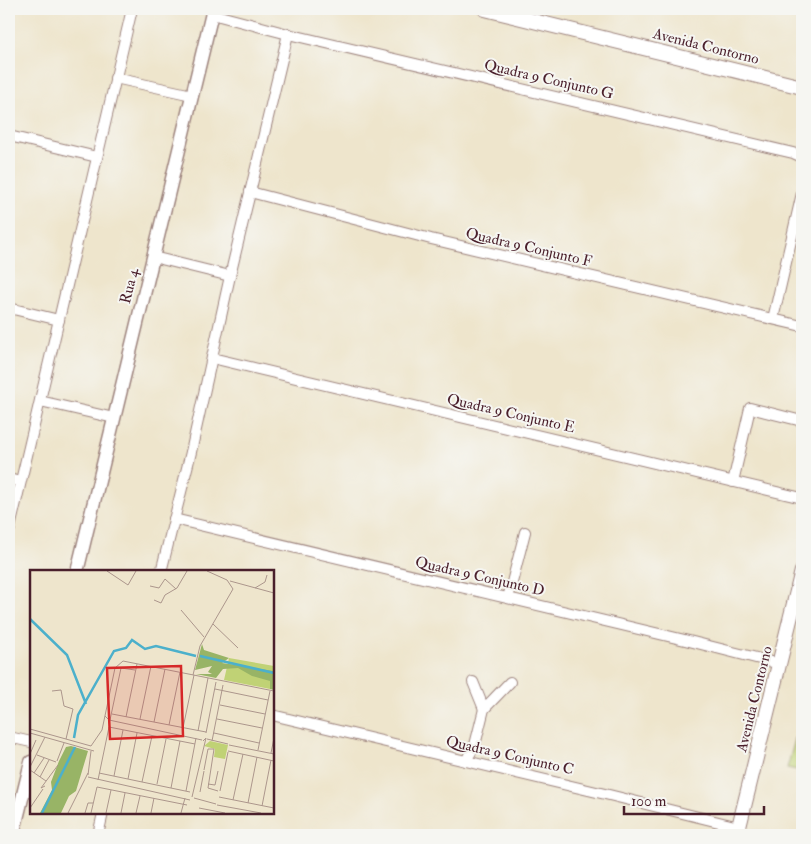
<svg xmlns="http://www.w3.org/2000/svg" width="811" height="844" viewBox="0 0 811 844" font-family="'IM FELL Double Pica',serif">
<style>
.green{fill:#c0d275;stroke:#857850}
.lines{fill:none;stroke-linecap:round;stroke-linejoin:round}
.minor-casing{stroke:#9c827c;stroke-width:12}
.tertiary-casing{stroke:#9c827c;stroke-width:15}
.secondary-casing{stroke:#9c827c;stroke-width:16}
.minor{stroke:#fff;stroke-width:10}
.tertiary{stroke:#fff;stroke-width:12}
.secondary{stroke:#fff;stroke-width:14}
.labels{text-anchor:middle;stroke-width:4;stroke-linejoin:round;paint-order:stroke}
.street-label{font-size:15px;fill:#4a1f2b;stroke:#f6f6f2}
.inset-river{fill:none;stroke:#4cb0cb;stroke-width:2.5}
.inset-road{fill:none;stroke:#ac968c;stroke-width:1}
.view{fill:#d62828;fill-opacity:0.15;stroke:#d62828;stroke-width:2.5}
.inset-edge{fill:none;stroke:#4a1f2b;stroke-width:2.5}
</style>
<rect width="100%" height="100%" fill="#f6f6f2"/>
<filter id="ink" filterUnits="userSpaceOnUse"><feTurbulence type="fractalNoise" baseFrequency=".02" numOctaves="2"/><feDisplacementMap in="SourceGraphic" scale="10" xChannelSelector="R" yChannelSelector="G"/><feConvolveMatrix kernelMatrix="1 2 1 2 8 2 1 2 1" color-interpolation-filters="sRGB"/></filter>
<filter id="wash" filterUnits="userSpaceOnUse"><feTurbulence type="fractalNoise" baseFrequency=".0096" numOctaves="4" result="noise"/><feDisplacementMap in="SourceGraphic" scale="20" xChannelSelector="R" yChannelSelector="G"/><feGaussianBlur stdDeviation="1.12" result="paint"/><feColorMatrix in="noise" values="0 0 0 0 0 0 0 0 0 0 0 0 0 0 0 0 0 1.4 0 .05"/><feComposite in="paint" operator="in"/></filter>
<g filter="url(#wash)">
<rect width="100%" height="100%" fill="#eee5cc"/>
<!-- green -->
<polygon class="green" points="802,714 802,771 787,768"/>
</g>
<g filter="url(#ink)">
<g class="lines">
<defs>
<g id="minor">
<polyline points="212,14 288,34 793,153 802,157"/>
<polyline points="115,78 192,95"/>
<polyline points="9,136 97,157"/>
<polyline points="250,192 431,239 802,326"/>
<polyline points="153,257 230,276"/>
<polyline points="9,308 59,320"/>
<polyline points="773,319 802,193"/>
<polyline points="212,358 802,498"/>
<polyline points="40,401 114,418"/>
<polyline points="9,479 20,482"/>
<polyline points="733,482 750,408 802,421"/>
<polyline points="174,519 689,641 780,664"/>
<polyline points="9,532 132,9"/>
<polyline points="161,572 191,452 230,276 288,34"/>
<polyline points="508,598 525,532"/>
<polyline points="473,682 484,709"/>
<polyline points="272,715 605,794 739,827"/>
<polyline points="9,737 31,742"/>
<polyline points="466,761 475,745 484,709 510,682"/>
<polyline points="98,835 103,813"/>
</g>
<g id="tertiary">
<polyline points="77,572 213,9"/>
<polyline points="13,835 31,762"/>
</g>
<g id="secondary">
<polyline points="485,9 802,87"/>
<polyline points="737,835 802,571"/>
</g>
</defs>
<!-- minor casing -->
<use href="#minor" class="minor-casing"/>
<!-- tertiary casing -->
<use href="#tertiary" class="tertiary-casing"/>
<!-- secondary casing -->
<use href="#secondary" class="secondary-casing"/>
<!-- minor -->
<use href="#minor" class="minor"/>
<!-- tertiary -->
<use href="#tertiary" class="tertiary"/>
<!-- secondary -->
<use href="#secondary" class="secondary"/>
</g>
</g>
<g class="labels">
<!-- street labels -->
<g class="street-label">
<text transform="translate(706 46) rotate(14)" y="5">Avenida Contorno</text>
<text transform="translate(549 79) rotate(13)" y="5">Quadra 9 Conjunto G</text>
<text transform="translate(529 247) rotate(13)" y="5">Quadra 9 Conjunto F</text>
<text transform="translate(129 286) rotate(-76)" y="5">Rua 4</text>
<text transform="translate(511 413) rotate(13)" y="5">Quadra 9 Conjunto E</text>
<text transform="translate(480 576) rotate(13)" y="5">Quadra 9 Conjunto D</text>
<text transform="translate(754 699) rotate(-76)" y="5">Avenida Contorno</text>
<text transform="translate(510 755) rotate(13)" y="5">Quadra 9 Conjunto C</text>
</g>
</g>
<!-- overview -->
<g transform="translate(30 570)">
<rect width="244" height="244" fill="#eee5cc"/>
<path d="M199,88L244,96L240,119L194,110ZM180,171L198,175L195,189L184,187L185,179L174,176Z" fill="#c0d275"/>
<path d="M172,74L174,80L199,88L192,93L244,101V120L240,119V111L222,106L208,98L193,99L186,108L166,104H182L178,102L182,96L165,100ZM41,176L58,181L46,221L39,226L31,243H10L22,220L21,212L29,191L36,177Z" fill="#98b466"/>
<path class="inset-river" d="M0,49L37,85L56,134M170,86L244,103M44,168L48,145L84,81L96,78L102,70L115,79L126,76L166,86M12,243L45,177"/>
<path class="inset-road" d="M77,1L98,15L106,1M200,11L244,23M120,16L129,18L135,9L146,19M225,18L235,12L237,5M124,30L131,33L135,25L147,18L157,1M151,40L174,67M183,54L208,78M163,105L170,76L203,19L197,10L177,1M185,119L238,130M22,121L31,120L34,136L43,139L36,169M190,135L235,144M82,144L176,162M75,146L79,150L172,170M96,147L107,94M110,149L121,96M187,149L232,158M80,150L91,98L105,100M124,152L135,99M139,155L150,102M153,158L164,105M0,159L61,176L72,160L85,98L93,91L244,121M168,161L178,108M0,163L64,181M176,163L186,112M184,163L229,173M177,169L198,174M182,171L193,115M199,175L244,184M228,180L240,121M198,181L244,191M241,183L244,168M0,184L6,170M7,185L26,192M27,191L34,173M0,197L15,167M0,200L16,211M174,200L178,179H184L178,218L188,221M4,203L14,188M69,203L160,222M58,205L61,181M84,206L93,160M10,207L19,190M58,207L160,230M98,209L107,163M68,210L79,157L165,174M112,212L122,166M127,214L136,169M178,214L185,215L188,201M15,216L11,218L28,195M141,218L150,171M156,221L166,168M190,221L198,182M170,222L174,201M162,227L176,168L173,171M189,227L244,238M164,228L186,234M203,230L213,184M218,233L227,187M187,235L231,243M232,236L241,190M0,238L13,219M169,238L195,243M38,243L58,203M55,243L58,233H63M61,243L67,217L157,235M76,243L81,220M91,243L95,223M106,243L110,226M121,243L124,228M151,243L155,228"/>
<path class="view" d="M151,96L153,166L80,169L77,98Z"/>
<rect width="244" height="244" class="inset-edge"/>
</g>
<!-- margin -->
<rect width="811" height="844" fill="none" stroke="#f6f6f2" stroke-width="30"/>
<!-- scale -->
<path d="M624 806v8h140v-8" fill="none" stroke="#4a1f2b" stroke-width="2.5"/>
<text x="631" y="806" font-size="15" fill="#4a1f2b" stroke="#f6f6f2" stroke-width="4" paint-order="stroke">100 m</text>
</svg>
